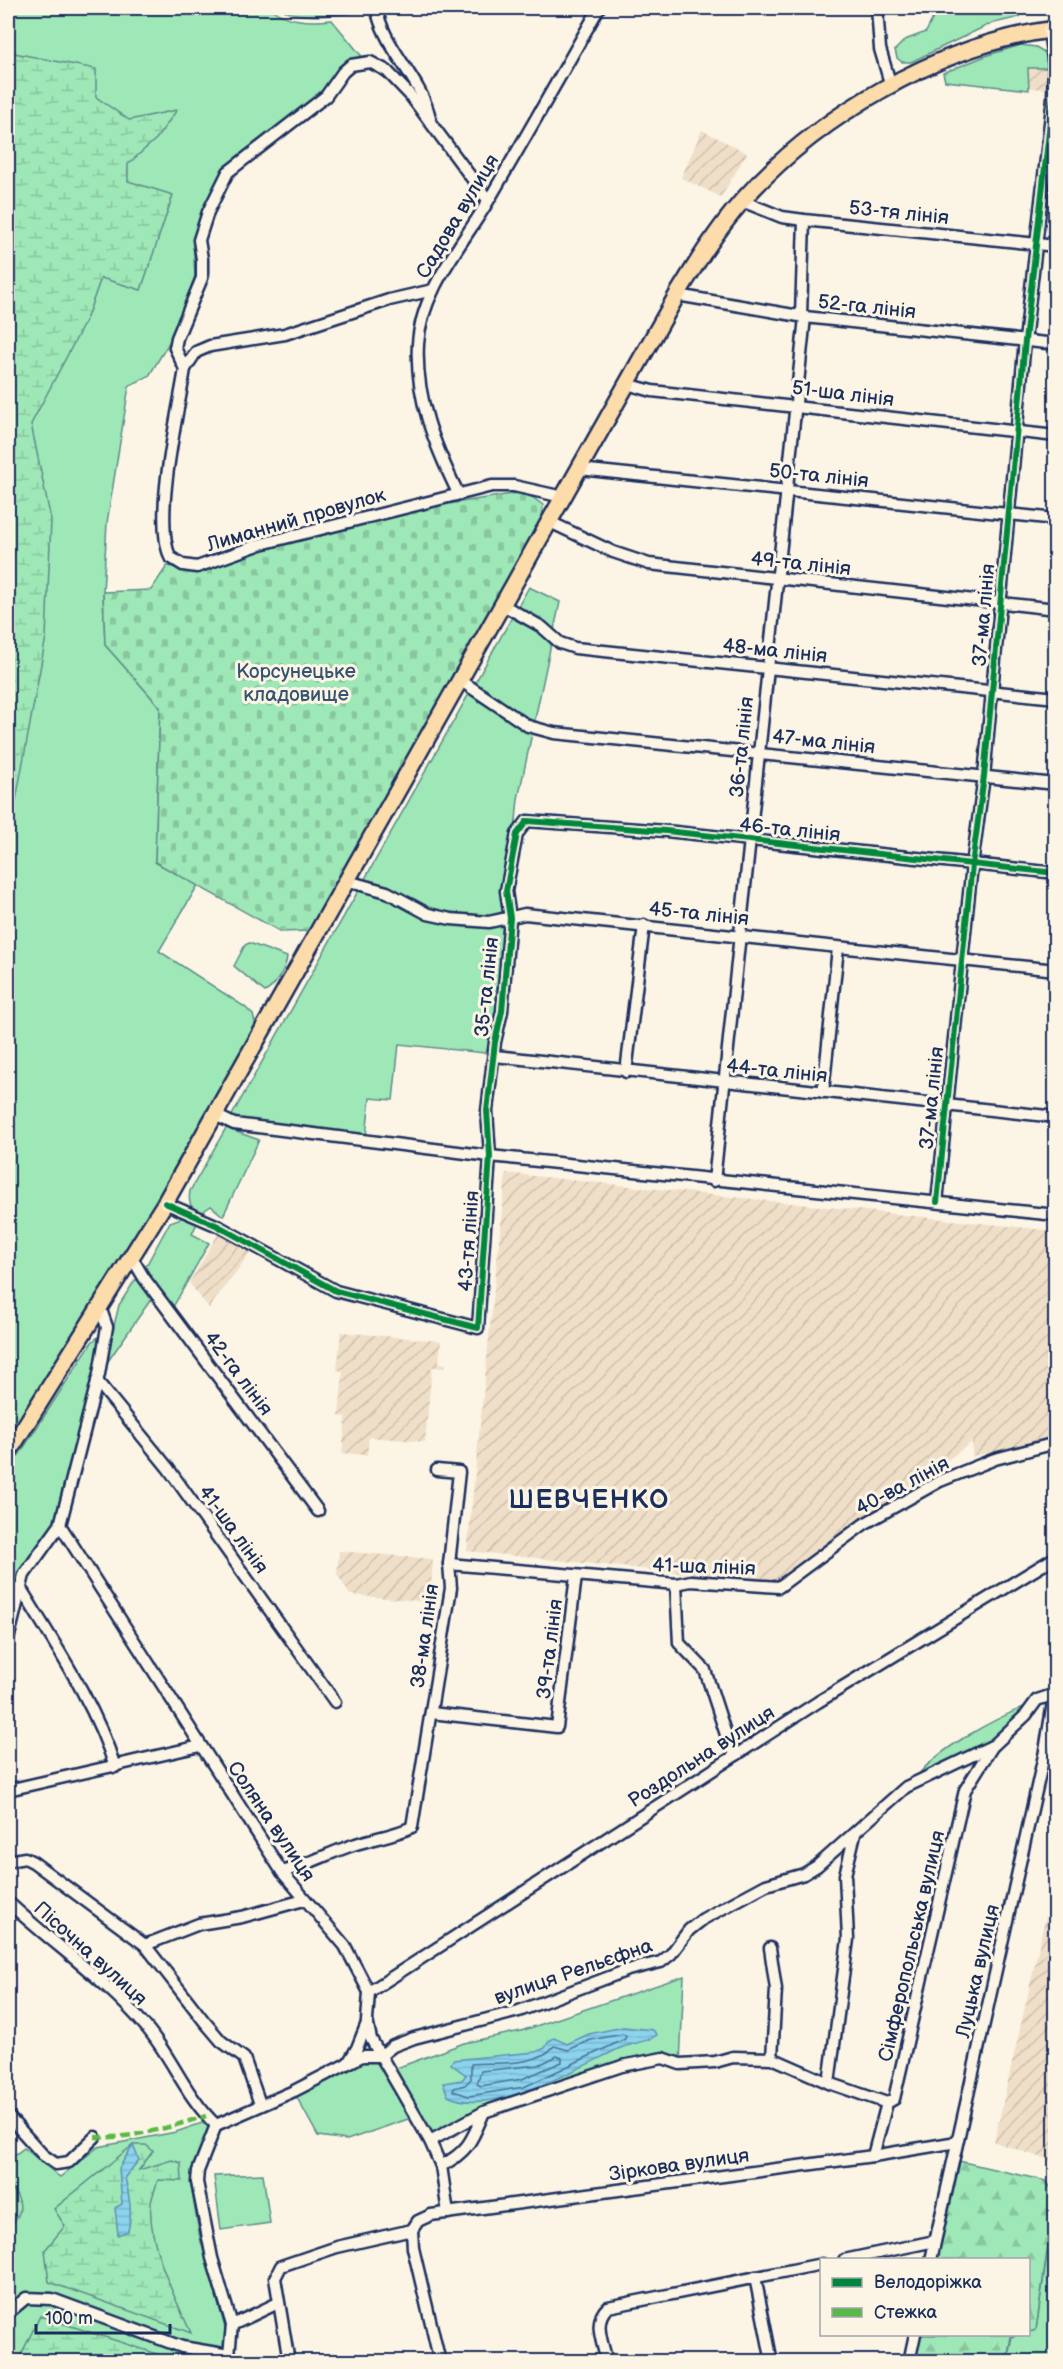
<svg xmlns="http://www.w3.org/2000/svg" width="1063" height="2369" viewBox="0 0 1063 2369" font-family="'Balsamiq Sans',sans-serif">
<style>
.industrial{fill:url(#industrial-furrows)}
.grass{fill:#9ee7b6;stroke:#5c8b8a;stroke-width:1.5}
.forest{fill:url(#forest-firs);stroke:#5c8b8a;stroke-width:1.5}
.wetland{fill:url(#wetland-marsh);stroke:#5c8b8a;stroke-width:1.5}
.cemetery{fill:url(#cemetery-stones);stroke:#5c8b8a;stroke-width:1.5}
.water{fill:url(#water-rules);stroke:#5f91b4;stroke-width:1.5}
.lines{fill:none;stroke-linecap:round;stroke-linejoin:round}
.shore{stroke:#487197;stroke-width:1.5}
.minor-casing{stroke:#1b2f5e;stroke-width:15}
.highway-casing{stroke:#1b2f5e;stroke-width:20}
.minor{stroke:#fcf5e5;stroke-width:10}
.highway{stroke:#fddcac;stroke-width:15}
.quiet{stroke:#58b947;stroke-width:4.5;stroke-dasharray:9 4.5;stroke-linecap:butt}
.cycleway-casing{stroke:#fcf5e5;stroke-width:10}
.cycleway{stroke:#00873e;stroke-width:6}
.labels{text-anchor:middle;stroke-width:6;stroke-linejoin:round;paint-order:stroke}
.street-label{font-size:20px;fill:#1b2f5e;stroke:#fcf5e5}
.park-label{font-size:20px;fill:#355470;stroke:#fcf5e5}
.district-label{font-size:26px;font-weight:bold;letter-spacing:1.5px;fill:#1b2f5e;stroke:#fcf5e5}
</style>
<defs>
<pattern id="industrial-furrows" width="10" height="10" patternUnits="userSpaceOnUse" patternTransform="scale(1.5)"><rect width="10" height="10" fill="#f0dfc8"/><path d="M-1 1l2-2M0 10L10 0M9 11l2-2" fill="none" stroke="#cdc0ae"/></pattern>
<pattern id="forest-firs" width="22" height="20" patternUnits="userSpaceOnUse" patternTransform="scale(1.5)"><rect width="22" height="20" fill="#9ee7b6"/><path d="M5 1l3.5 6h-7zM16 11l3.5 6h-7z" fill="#88c69f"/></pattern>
<pattern id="wetland-marsh" width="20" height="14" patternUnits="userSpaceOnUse" patternTransform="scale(1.5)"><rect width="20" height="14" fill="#9ee7b6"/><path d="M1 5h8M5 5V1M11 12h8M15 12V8" fill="none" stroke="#88c69f"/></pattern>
<pattern id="cemetery-stones" width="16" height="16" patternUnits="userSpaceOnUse" patternTransform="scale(1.5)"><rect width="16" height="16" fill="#9ee7b6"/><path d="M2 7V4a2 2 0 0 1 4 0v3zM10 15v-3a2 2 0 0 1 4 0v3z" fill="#88c69f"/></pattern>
<pattern id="water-rules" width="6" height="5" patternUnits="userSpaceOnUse" patternTransform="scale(1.5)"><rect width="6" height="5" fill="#8cd3ed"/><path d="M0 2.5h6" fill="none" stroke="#78b5ce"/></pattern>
</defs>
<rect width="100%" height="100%" fill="#fcf5e5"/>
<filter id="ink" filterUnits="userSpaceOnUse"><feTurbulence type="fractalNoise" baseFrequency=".0167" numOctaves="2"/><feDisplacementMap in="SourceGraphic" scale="12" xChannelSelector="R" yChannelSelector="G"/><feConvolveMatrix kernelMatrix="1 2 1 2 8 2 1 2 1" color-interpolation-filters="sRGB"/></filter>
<g filter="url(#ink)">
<!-- industrial -->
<g class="industrial">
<polygon points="1028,68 1047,68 1047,89 1029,88"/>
<polygon points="702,130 747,153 721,197 681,178"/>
<polygon points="506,1173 1055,1231 1055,1440 972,1456 972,1442 779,1583 467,1551"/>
<polygon points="218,1234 251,1252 209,1308 189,1283"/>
<polygon points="341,1332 441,1341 439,1363 446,1364 445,1368 432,1367 425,1442 369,1437 367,1455 342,1453 346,1417 339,1416 343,1371 337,1370"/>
<polygon points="339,1551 433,1559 430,1602 350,1595 337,1574"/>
<polygon points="1055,1876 1056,2162 1055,2162 994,2142"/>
</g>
<!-- grass -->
<g class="grass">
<path d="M8,8H270C287,22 310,22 332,20L364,59L323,96L226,171L203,208L193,238L195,276L173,336L149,376L129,386L107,523L103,592L105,645L160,707L155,862L198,885L159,951L245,1007L253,1015L256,1026L156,1203L8,1439Z"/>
<path d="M281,8H378L376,10C353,12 300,23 281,8Z"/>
<polygon points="938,8 1022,8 1020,17 990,24 911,62 902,62 897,58 895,50 905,40 926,32"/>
<polygon points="1021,45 1036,47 1046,53 1047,68 1028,68 1029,90 945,81 943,73 988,55"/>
<polygon points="529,587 560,602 518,799 495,1042 485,1053 399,1044 393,1100 370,1098 366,1137 250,1122 231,1117"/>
<path d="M249,943L287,957C286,968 275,987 265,992L234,966L245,945Z"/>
<path d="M226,1128L259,1140L223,1216L211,1206L201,1213C190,1208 188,1202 190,1191Z"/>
<polygon points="184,1217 197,1223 192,1234 209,1243 173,1307 147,1276 146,1266 170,1222"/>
<polygon points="135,1280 143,1281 154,1295 104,1367 119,1305"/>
<polygon points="98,1337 101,1343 53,1528 17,1579 8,1623 8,1472 92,1342"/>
<path d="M1031,1704L993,1742L915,1779C936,1749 996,1718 1031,1704Z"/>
<polygon points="684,1976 680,2064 663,2058 484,2112 432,2134 394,2069 464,2043 521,2031"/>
<polygon points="362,2060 378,2061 411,2118 347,2140 318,2136 295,2094"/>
<polygon points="202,2123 209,2127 191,2186 200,2238 225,2328 228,2361 8,2361 8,2160 24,2148 60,2177 98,2147 176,2132"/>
<polygon points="263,2174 270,2223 221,2230 214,2176"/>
<polygon points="1055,2201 1053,2361 1007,2362 1012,2336 1028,2334 1029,2332 1036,2330"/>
</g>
<!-- forest -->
<g class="forest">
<polygon points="959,2161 1046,2181 1055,2194 1036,2330 1029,2332 1028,2260 937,2259"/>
<polygon points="920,2335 1018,2335 1011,2336 1007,2361 914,2362"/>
</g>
<!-- wetland -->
<g class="wetland">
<polygon points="9,52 96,69 96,97 129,120 177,110 156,139 128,164 128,181 173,195 141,290 101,278 86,320 31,424 51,520 46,637 16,800 8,827"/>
<path d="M133,2145H146L153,2151L139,2170L172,2160L181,2163L182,2181L158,2180C156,2187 152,2196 151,2203C147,2243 175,2298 191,2333L49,2282L45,2250L65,2226L54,2209Z"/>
<path d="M8,2184C23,2199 25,2214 8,2227Z"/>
<polygon points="40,2316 179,2361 18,2361"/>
</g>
<!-- cemetery -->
<polygon class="cemetery" points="518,493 532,497 543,505 542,523 310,931 281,932 155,862 160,707 105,645 103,592 151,590 167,566 199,571 253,551 429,507"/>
<!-- water -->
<g class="water">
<path d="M623,2027L653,2030L657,2035C646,2043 630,2043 618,2049C578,2068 492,2118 448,2096L443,2083L462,2080L466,2075L451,2064L453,2060L536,2052L545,2048L549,2041L554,2038L567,2044L589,2034Z"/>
<path d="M133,2145L139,2160L125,2177C129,2196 133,2212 128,2231L118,2235L115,2208L122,2204L119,2168Z"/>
</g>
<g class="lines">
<!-- shore -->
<g class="shore">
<path d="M623,2034L626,2036L625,2039L524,2087L469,2096L453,2091L454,2088L465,2085L471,2079V2064C496,2062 538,2067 554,2046L568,2050L591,2040Z"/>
<polygon points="557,2056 562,2058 562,2062 522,2079 481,2086 477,2084 481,2071 539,2065"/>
</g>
<defs>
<g id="minor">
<polyline points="877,8 880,49 891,86"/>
<path d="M378,15C388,52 422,81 430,118"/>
<polyline points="742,201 782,217 804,220 1056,246"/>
<path d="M433,290L389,300L285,334L210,346L196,352L185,369C178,414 153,517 170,557L183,565L197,567L261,544L492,486H514L563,497"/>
<polyline points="677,295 805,317 1056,344"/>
<polyline points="801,316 804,220"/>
<polyline points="185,369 175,348 177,338 202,278 202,259 199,240 208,212 228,172 326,96 343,72 351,65 370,62 387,71 410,95 488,200"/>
<polyline points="627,384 652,391 1056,436"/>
<polyline points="579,469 1056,519"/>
<path d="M458,493C435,446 415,398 418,344C421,290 464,243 490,198C527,135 563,71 599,8"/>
<polyline points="550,522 613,552 649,564 1056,609"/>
<polyline points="503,605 542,627 560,643 575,648 1056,698"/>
<polyline points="460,680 528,726 554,733 1056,784"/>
<polyline points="347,881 387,892 428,914 451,919 489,922 525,914 1056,970"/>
<polyline points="495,1056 1056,1117"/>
<polyline points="626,1072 644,925"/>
<polyline points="823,1092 838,948"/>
<polyline points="215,1115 234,1124 490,1156 1056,1215"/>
<polyline points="714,1181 805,317"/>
<polyline points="937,1202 972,865 984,776 1025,341 1053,97 1054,67 1049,30"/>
<polyline points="165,1203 218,1226 336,1291 478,1328 490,1156 487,1111 495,1042 502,1011 510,918 506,891 517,834 527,821 666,831 1056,873"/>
<polyline points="131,1256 144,1278 318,1511"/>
<polyline points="97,1381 168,1468 335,1702"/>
<polyline points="60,1525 282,1872 345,1946 369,1992 367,2021 371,2039 430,2141 441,2166 448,2213"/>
<polyline points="449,1564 676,1584 691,1581 779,1587 864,1524 940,1481 995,1459 1056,1443"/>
<polyline points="676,1584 679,1643 705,1670 728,1741 736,1755"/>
<path d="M20,1587C55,1645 95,1703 115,1767"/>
<polyline points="8,1640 24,1575 60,1525 99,1374 107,1327 100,1307"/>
<polyline points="431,1713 557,1727 576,1576"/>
<polyline points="8,1790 200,1746"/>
<polyline points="8,1861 25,1858 33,1862 145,1945 204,2021 221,2041 244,2058 260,2104"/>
<path d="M282,1872C307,1865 329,1853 353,1845C373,1838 393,1836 412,1827L451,1588L449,1564L459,1472L437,1470"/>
<path d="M8,1902C54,1945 107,1980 147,2028C173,2059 186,2097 216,2125L198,2171L197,2182L212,2258L232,2325L229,2355L232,2362"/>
<polyline points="145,1945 199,1924 242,1917 304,1900"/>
<polyline points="770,1948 776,1989 772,2058"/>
<polyline points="369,1992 818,1702 1056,1557"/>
<polyline points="348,2063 357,2048 367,2023"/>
<polyline points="829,2083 848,1939 845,1875 855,1834"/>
<polyline points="8,2116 43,2155 56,2164 69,2162 95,2137"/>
<polyline points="216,2125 294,2091 362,2056 380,2056 393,2046 414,2038 519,2011 628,1970 661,1962 671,1954 689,1930 703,1919 766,1885 804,1874 817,1866 906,1787 994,1745 1026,1715 1037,1700 1055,1694"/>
<polyline points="430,2141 484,2112 622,2066 663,2058 680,2064 715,2062 733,2057 772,2058 829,2083 887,2103"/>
<polyline points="873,2156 887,2103 894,2099 965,1790 992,1747"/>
<path d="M441,2166C469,2151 472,2140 484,2112"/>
<polyline points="412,2230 418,2221 431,2215 873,2156 957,2142"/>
<polyline points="412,2230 413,2248 440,2362"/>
<polyline points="844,2260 935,2241"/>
<polyline points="931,2260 1045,1751 1055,1691"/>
<polyline points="755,2277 772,2362"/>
<polyline points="8,2313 26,2298 52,2299 182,2347 229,2355"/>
<polyline points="232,2325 278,2303"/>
<polyline points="289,2362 275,2278 281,2266 337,2247 412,2230"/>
<path d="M607,2362C603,2343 592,2321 608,2307L822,2264"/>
<polyline points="909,2362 915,2334"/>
</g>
<path id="highway" d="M8,1453L165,1203L677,295C697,262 717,230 742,201C817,116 942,43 1056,29"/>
</defs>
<!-- minor casing -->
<use href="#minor" class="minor-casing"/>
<!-- highway casing -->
<use href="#highway" class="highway-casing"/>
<!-- minor -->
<use href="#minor" class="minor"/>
<!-- highway -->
<use href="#highway" class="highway"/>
<!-- quiet -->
<path class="quiet" d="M95,2137C134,2139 169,2127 206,2116"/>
<defs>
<g id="cycleway">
<polyline points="937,1202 972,865 984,776 1025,341 1053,97 1054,67 1049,30"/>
<polyline points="165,1203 218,1226 336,1291 478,1328 490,1156 487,1111 495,1042 502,1011 510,918 506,891 517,834 527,821 666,831 1056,873"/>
</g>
</defs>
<!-- cycleway casing -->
<use href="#cycleway" class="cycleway-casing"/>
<!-- cycleway -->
<use href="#cycleway" class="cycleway"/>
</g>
</g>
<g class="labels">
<!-- street labels -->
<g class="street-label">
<text transform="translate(899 212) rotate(6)" y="7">53-тя лінія</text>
<text transform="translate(457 216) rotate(-59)" y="7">Садова вулиця</text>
<text transform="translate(867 306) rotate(6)" y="7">52-га лінія</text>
<text transform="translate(843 393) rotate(7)" y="7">51-ша лінія</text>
<text transform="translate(819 475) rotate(6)" y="7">50-та лінія</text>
<text transform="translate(296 519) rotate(-16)" y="7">Лиманний провулок</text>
<text transform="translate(801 563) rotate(6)" y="7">49-та лінія</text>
<text transform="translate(983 615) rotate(-85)" y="7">37-ма лінія</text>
<text transform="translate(775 650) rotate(6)" y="7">48-ма лінія</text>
<text transform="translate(824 741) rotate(6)" y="7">47-ма лінія</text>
<text transform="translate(741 747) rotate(-84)" y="7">36-та лінія</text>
<text transform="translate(790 829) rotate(6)" y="7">46-та лінія</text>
<text transform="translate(699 913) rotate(6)" y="7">45-та лінія</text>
<text transform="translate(486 987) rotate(-84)" y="7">35-та лінія</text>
<text transform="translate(777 1070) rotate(6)" y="7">44-та лінія</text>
<text transform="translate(931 1098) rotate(-84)" y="7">37-ма лінія</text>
<text transform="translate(468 1241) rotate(-86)" y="7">43-тя лінія</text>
<text transform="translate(239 1373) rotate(53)" y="7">42-га лінія</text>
<text transform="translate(902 1485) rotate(-28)" y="7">40-ва лінія</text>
<text transform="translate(234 1529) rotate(54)" y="7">41-ша лінія</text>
<text transform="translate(704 1566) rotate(2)" y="7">41-ша лінія</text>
<text transform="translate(424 1636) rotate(-82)" y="7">38-ма лінія</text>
<text transform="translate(549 1649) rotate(-83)" y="7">39-та лінія</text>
<text transform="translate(701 1756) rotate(-33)" y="7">Роздольна вулиця</text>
<text transform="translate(272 1821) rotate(56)" y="7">Соляна вулиця</text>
<text transform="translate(911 1946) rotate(-77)" y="7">Сімферопольська вулиця</text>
<text transform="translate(91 1953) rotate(42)" y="7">Пісочна вулиця</text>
<text transform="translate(573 1971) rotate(-19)" y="7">вулиця Рельєфна</text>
<text transform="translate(977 1971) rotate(-77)" y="7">Луцька вулиця</text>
<text transform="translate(679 2164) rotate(-8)" y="7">Зіркова вулиця</text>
</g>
<!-- park labels -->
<g class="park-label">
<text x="296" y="678">Корсунецьке<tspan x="296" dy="23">кладовище</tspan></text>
</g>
<!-- district labels -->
<g class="district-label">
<text x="589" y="1508">ШЕВЧЕНКО</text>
</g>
</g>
<!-- margin -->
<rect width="1063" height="2369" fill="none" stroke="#fcf5e5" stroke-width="30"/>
<rect x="15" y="15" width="1033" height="2339" fill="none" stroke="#1b2f5e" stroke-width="2" filter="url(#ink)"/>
<!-- legend -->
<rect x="820" y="2258" width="210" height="78" fill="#fcf5e5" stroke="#a2a6af" stroke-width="1.5"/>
<rect x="832" y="2278" width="30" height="9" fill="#00873e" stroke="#a2a6af" stroke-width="1.5"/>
<text x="874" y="2288" font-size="18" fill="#1b2f5e">Велодоріжка</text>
<rect x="832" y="2308" width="30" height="9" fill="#58b947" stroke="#a2a6af" stroke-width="1.5"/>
<text x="874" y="2318" font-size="18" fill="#1b2f5e">Стежка</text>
<!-- scale -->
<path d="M36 2324v9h134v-9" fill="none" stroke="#1b2f5e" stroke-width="3"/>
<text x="45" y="2324" font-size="18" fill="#1b2f5e" stroke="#fcf5e5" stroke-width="4.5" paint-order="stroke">100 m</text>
</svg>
